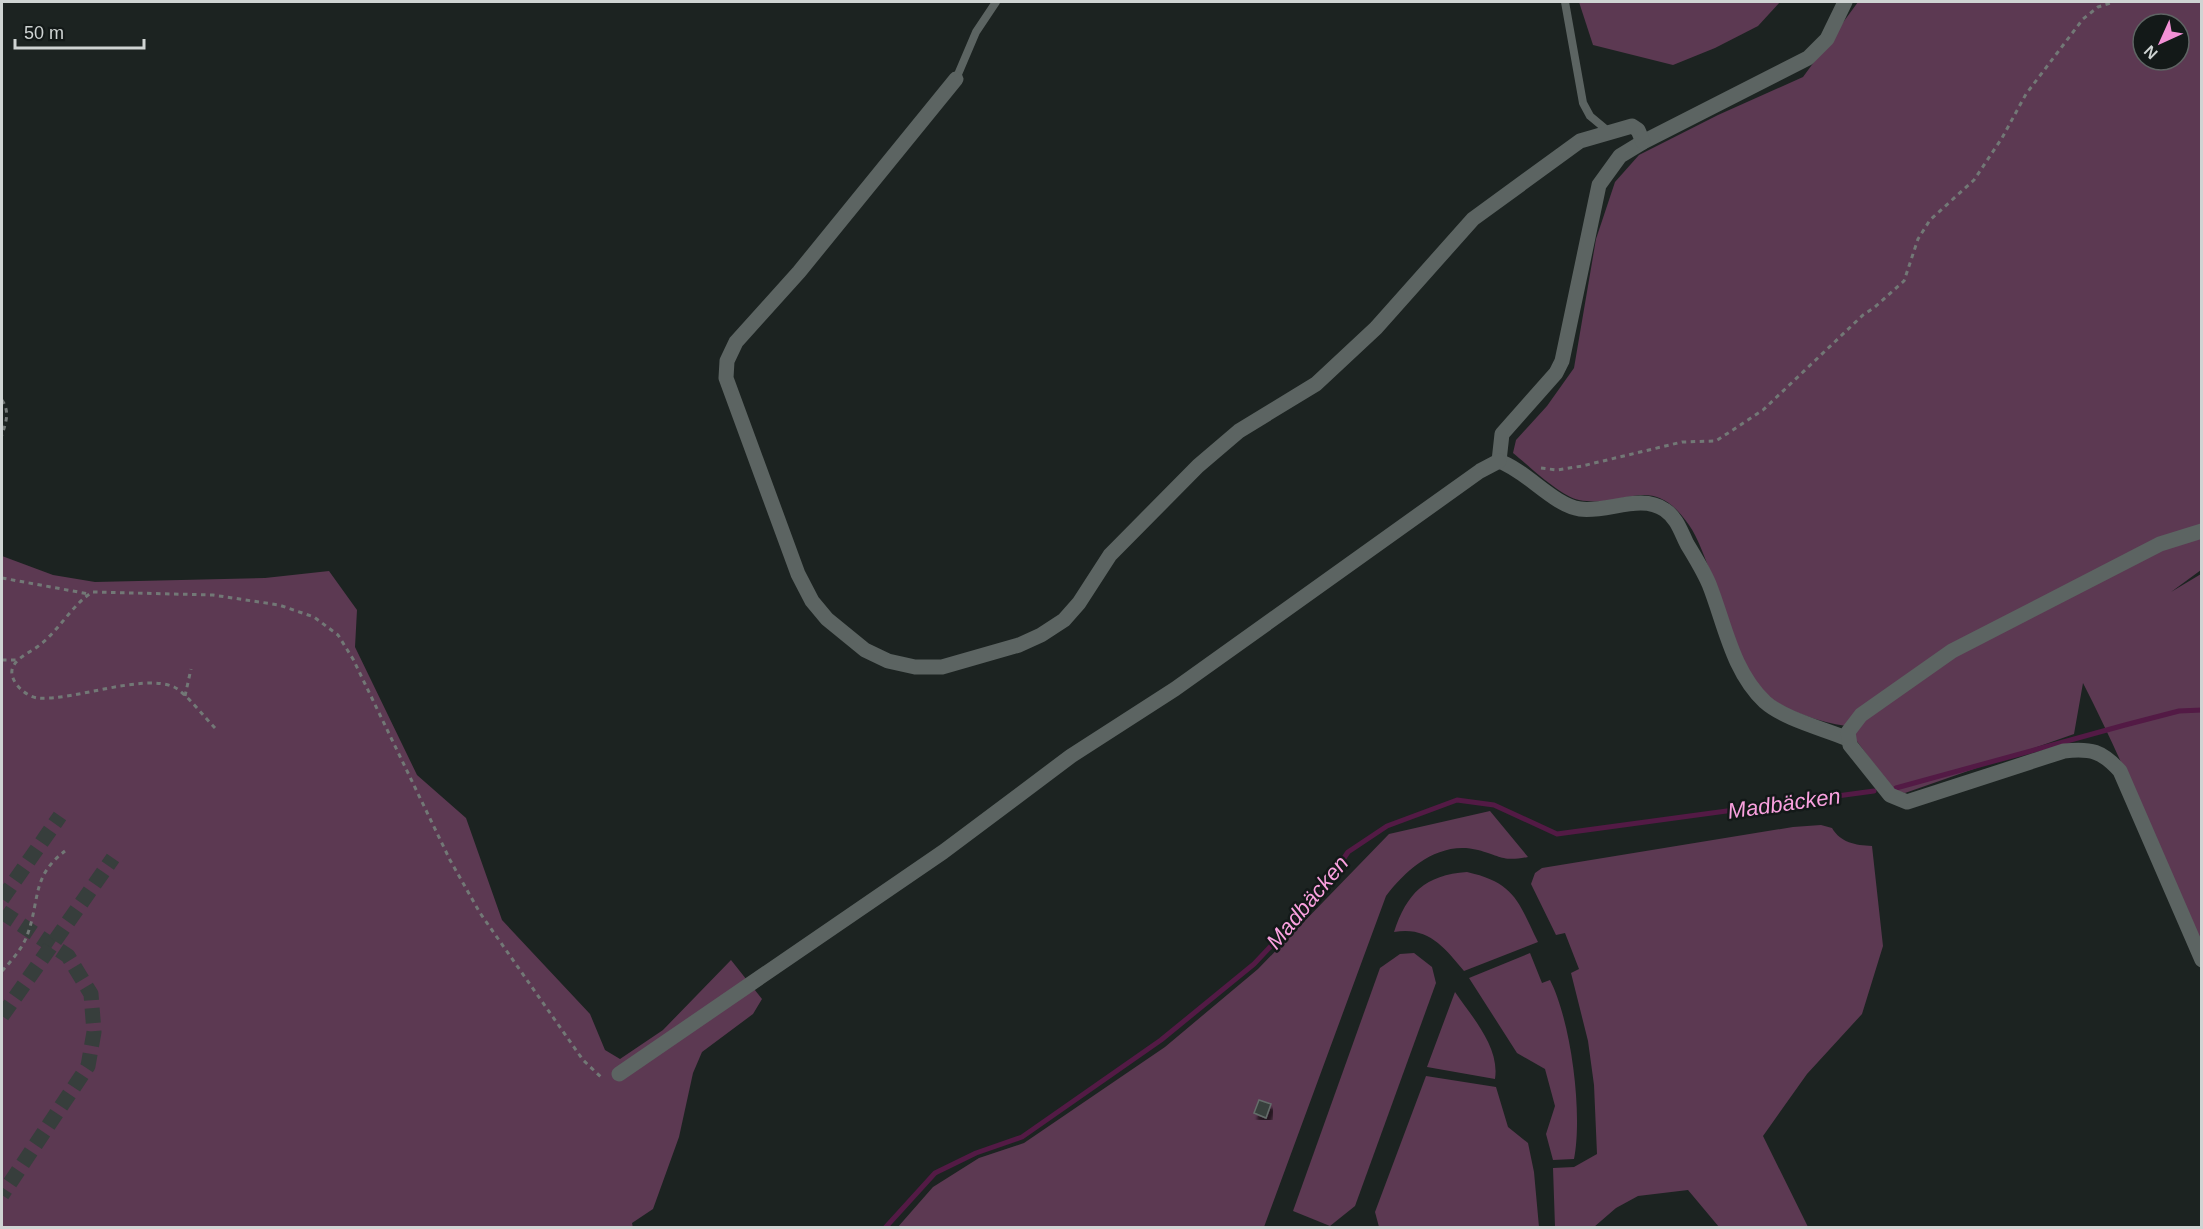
<svg xmlns="http://www.w3.org/2000/svg" width="2203" height="1229" viewBox="0 0 2203 1229" font-family="Helvetica,sans-serif">
<style>
.green{fill:#5c3952;fill-rule:evenodd}
.lines{fill:none;stroke-linecap:round;stroke-linejoin:round}
.stream{stroke:#531a45;stroke-width:5}
.building{fill:#383f3d;stroke:#646d6a;stroke-width:1.5;filter:url(#shadow)}
.minor-tunnel{stroke:#373e3c;stroke-width:15;stroke-dasharray:15 8;stroke-linecap:butt}
.path{stroke:#727876;stroke-width:3;stroke-dasharray:4.5 4.5;stroke-linecap:butt}
.service{stroke:#5c6462;stroke-width:8}
.minor{stroke:#5c6462;stroke-width:15}
.labels{text-anchor:middle;stroke-width:5;stroke-linejoin:round;paint-order:stroke}
.water-label{font-size:22px;font-style:italic;fill:#faa1df;stroke:#131918}
</style>
<defs>
<filter id="shadow"><feDropShadow dx="3.5" dy="6" stdDeviation="1.5" flood-color="#0009"/></filter>
</defs>
<rect width="100%" height="100%" fill="#1c2321"/>
<!-- green -->
<g class="green">
<polygon points="1579,2 1780,2 1758,26 1715,48 1673,65 1593,45"/>
<path d="M1858,2H2201V570L2171,592L2201,574V948C2163,860 2127,769 2083,683L2074,734L1905,793L1894,791L1853,736L1854,727C1818,723 1766,707 1747,673C1733,646 1722,601 1710,571C1704,556 1698,538 1689,525C1651,470 1627,509 1579,500C1561,497 1528,465 1513,453L1516,440L1547,406L1574,368L1596,239L1615,182L1639,155L1718,115L1803,77ZM2143,24H2179V60H2143Z"/>
<polygon points="2,556 53,575 95,582 265,578 329,571 357,610 355,647 417,775 466,818 502,920 590,1014 605,1050 620,1059 663,1030 731,960 762,999 753,1014 702,1052 693,1073 679,1137 653,1209 632,1223 633,1228 2,1227"/>
<path d="M1490,811L1528,857C1502,862 1501,856 1478,850C1440,840 1407,868 1386,896L1264,1227L897,1228L933,1187L979,1158L1024,1143L1165,1047L1258,969L1389,834Z"/>
<path d="M1821,825L1832,828C1841,843 1855,845 1872,846L1883,946L1862,1014L1807,1074L1763,1136L1808,1227H1719L1688,1190L1638,1196L1616,1208L1594,1227H1555L1553,1168L1574,1167L1597,1154L1594,1085L1588,1041L1571,973L1579,969L1565,933L1556,935L1531,884L1535,873L1542,868L1793,827Z"/>
<path d="M1467,872C1515,883 1518,901 1538,942L1464,971C1444,947 1428,926 1394,932C1407,893 1425,875 1467,872Z"/>
<polygon points="1414,953 1432,967 1436,983 1355,1206 1330,1226 1293,1211 1380,968 1400,954"/>
<path d="M1530,953L1542,983L1550,980C1571,1021 1583,1113 1574,1159L1553,1160L1546,1134L1555,1106L1545,1069L1517,1053L1469,978Z"/>
<path d="M1455,992C1472,1017 1500,1047 1495,1079L1427,1067Z"/>
<polygon points="1426,1076 1496,1087 1508,1127 1528,1143 1534,1172 1539,1227 1379,1227 1375,1212"/>
</g>
<g class="lines">
<!-- stream -->
<g class="stream">
<polyline points="1896,788 2125,725 2179,711 2202,710"/>
<polyline points="885,1228 935,1173 976,1153 1022,1137 1161,1040 1254,964 1319,895 1348,852 1387,826 1457,800 1494,805 1557,834 1874,791"/>
</g>
</g>
<!-- building -->
<polygon class="building" points="1259,1100 1271,1104 1266,1118 1254,1113"/>
<g class="lines">
<!-- minor-tunnel -->
<g class="minor-tunnel">
<polyline points="2,899 60,816"/>
<polyline points="2,912 68,956 91,994 94,1032 88,1066 2,1195"/>
<polyline points="2,1016 113,858"/>
</g>
<!-- path -->
<g class="path">
<path d="M2,400C10,412 6,422 2,435"/>
<polyline points="1541,468 1557,470 1582,466 1682,442 1716,441 1763,410 1863,315 1875,307 1904,281 1918,239 1930,220 1974,180 2002,138 2026,94 2083,19 2098,7 2114,2"/>
<polyline points="2,578 89,594"/>
<polyline points="2,660 18,660"/>
<polyline points="185,696 191,669"/>
<path d="M215,728C205,718 185,692 174,687C143,673 73,701 38,698C26,697 10,682 12,670C14,661 23,656 31,651C57,636 72,603 93,592L213,595L279,605L314,617L338,635L353,659L450,860L480,913L583,1060L603,1079"/>
<path d="M2,971C12,960 23,948 28,933C40,898 32,876 65,851"/>
</g>
<!-- service -->
<g class="service">
<polyline points="1565,2 1583,103 1590,116 1608,131"/>
<polyline points="956,79 976,32 996,2"/>
</g>
<!-- minor -->
<g class="minor">
<path d="M1845,2L1827,39L1808,58L1643,142L1620,156L1599,185L1562,361L1556,373L1502,434L1499,461C1527,471 1553,505 1580,509C1607,513 1641,493 1665,510C1677,518 1681,532 1687,544C1695,557 1703,570 1709,584C1725,624 1732,671 1765,702C1784,719 1824,729 1848,739"/>
<polyline points="956,79 799,272 736,342 727,361 726,378 798,574 812,601 827,619 865,650 888,661 915,667 942,667 1019,645 1041,635 1064,620 1079,603 1110,555 1198,466 1239,431 1316,384 1376,328 1473,219 1580,141 1632,126 1638,130 1643,142"/>
<path d="M2202,531L2160,544L1952,651L1861,715L1848,732L1850,745L1890,795L1907,802L2064,751C2091,748 2102,751 2120,771L2202,960"/>
<polyline points="619,1074 943,852 1071,756 1175,689 1480,471 1499,461"/>
</g>
</g>
<g class="labels">
<!-- water labels -->
<g class="water-label">
<text transform="translate(1784 803) rotate(-8)" y="8">Madbäcken</text>
<text transform="translate(1307 902) rotate(-50)" y="8">Madbäcken</text>
</g>
</g>
<!-- border -->
<rect width="2203" height="1229" fill="none" stroke="#cfd4d3" stroke-width="6"/>
<!-- north arrow -->
<g transform="translate(2161 42) rotate(225)"><circle r="28" fill="#131918" stroke="#5e6463" stroke-width="1.5"/>
<path d="M0-4.5L10 22L0 15L-10 22Z" fill="#f391d6"/>
<text y="-9" font-size="16" font-weight="bold" text-anchor="middle" fill="#cfd4d3">N</text>
</g>
<!-- scale -->
<path d="M15 39v9h129v-9" fill="none" stroke="#cfd4d3" stroke-width="3"/>
<text x="24" y="39" font-size="18" fill="#cfd4d3" stroke="#131918" stroke-width="4.5" paint-order="stroke">50 m</text>
</svg>
